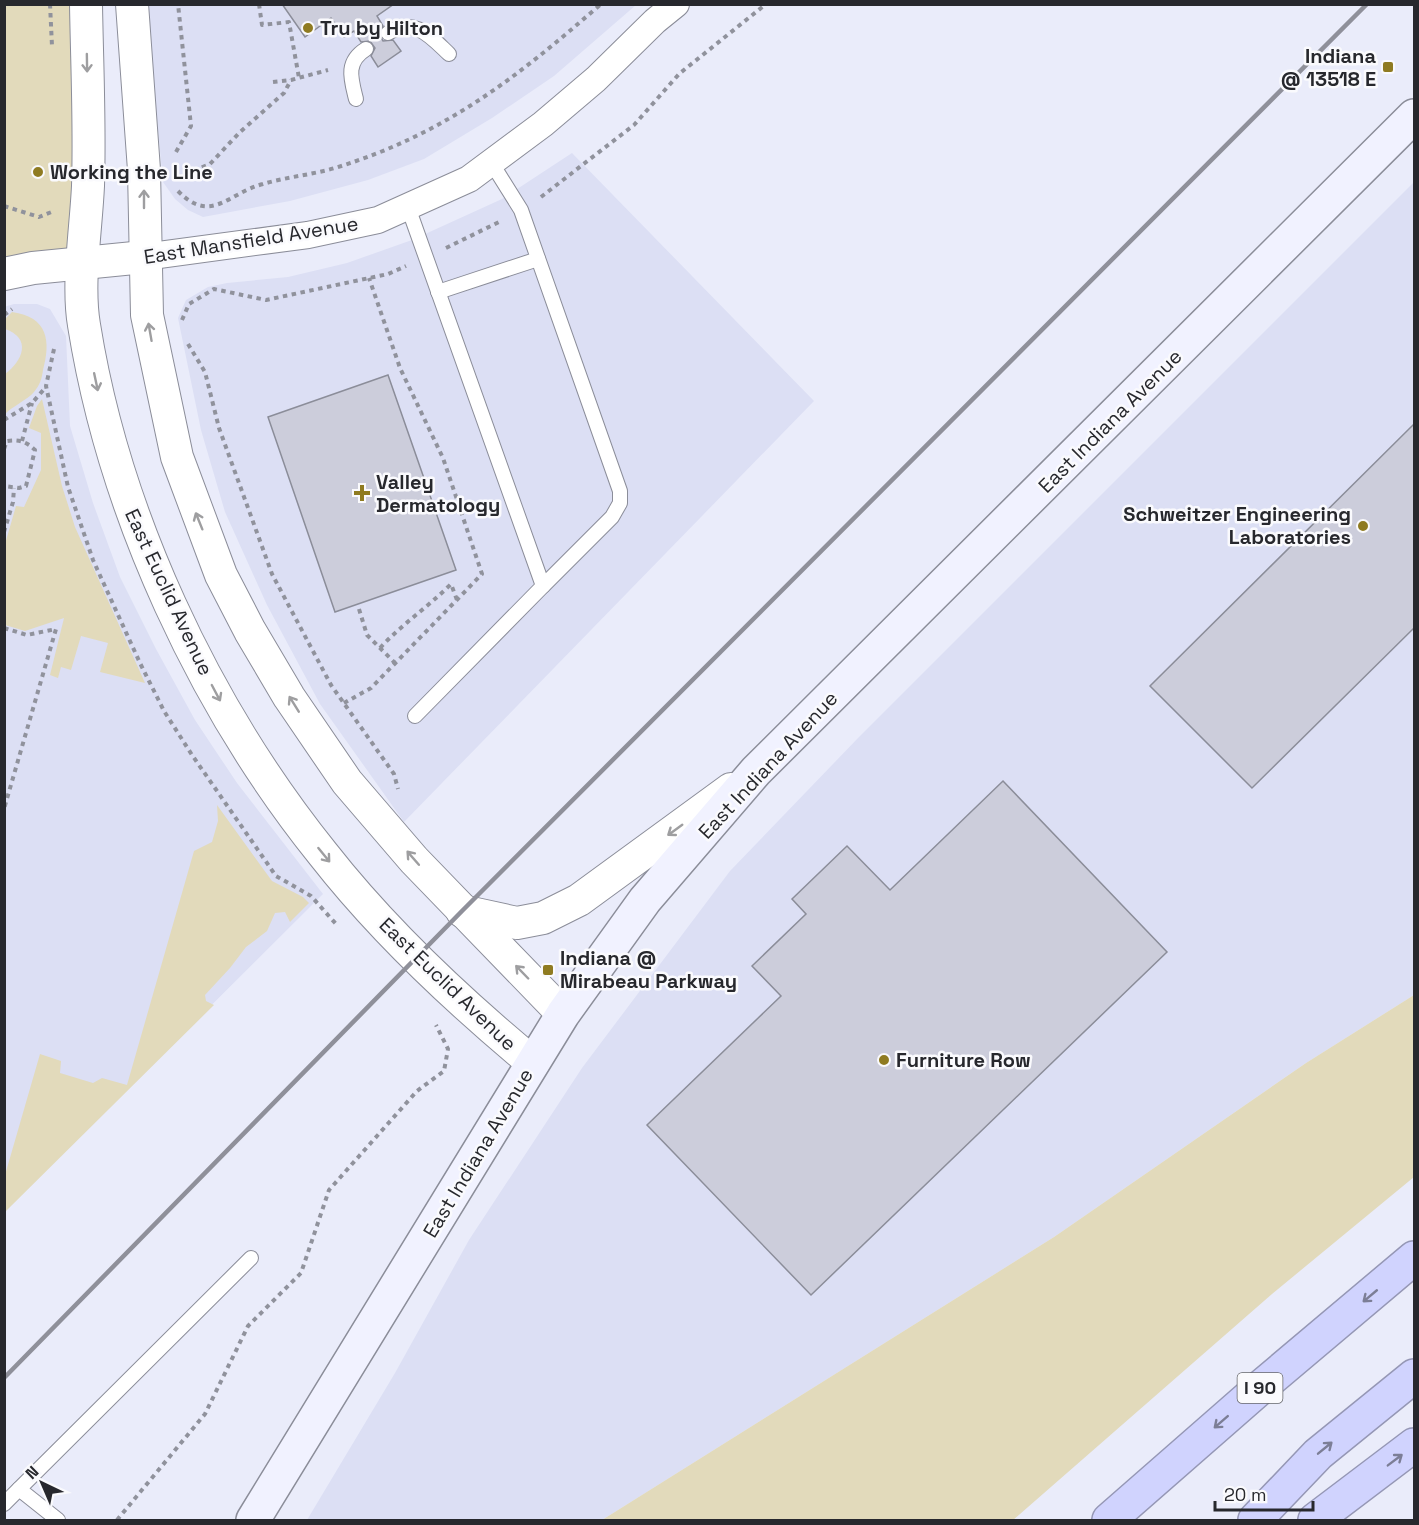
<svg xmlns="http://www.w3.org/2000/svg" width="1419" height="1525" viewBox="0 0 1419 1525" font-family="'Space Grotesk',sans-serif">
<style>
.built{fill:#dcdff4}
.green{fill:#e2dabb}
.building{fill:#cccddb;stroke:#8b8d99;stroke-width:1.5}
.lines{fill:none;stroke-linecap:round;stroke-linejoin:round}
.service-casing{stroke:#8b8d99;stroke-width:16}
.minor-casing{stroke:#8b8d99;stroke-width:28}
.tertiary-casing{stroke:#8b8d99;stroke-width:34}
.secondary-casing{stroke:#8b8d99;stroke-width:36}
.motorway-casing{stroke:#9597b5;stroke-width:36}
.path{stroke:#90929c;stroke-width:4;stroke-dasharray:4.5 4.5;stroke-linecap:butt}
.service{stroke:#fff;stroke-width:14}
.minor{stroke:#fff;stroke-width:26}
.tertiary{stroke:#fff;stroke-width:32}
.secondary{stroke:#f1f2ff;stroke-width:33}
.motorway{stroke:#d0d3fe;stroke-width:33}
.rail{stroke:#8f909a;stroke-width:4.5}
.oneway{stroke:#9e9ea0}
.oneway2{stroke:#7c7e96}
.poi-dot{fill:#8f7b21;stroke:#fafafd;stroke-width:2}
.labels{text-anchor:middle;stroke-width:5;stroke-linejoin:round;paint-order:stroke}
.shield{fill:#fafafd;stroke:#66676b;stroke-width:1.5}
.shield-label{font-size:18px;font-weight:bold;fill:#27282d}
.poi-label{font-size:20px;font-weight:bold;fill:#27282d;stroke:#fafafd;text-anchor:start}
.street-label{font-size:20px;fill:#27282d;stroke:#fafafd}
</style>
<rect width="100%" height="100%" fill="#eaecfa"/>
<!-- built -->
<g class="built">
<polygon points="146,5 636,5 554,76 492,118 424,159 368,180 290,201 203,217 188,210 175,199 163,182"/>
<polygon points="572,153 814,401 404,822 320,704 267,605 225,512 201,430 178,318 186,300 208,287 227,283 288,277 347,263 412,240 502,199"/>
<polygon points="1414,182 1414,995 1306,1063 1054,1237 602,1520 307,1520 395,1373 469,1240 582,1068 730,871 859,737"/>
<polygon points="14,304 37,304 50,309 66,336 70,426 93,503 120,577 156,649 195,720 237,783 323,894 5,1211 4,307"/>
</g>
<!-- green -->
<g class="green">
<polygon points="4,5 86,5 84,262 5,274"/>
<path d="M12,312C48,317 51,341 43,370C42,378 40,385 34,392C27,400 13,406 5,414V374C23,361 32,338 5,329V319Z"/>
<polygon points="42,399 62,486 75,527 145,683 100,672 108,643 81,636 71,670 61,667 58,678 50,675 64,618 25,631 5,625 5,544 16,506 24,507 41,470 41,433 29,428 37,406"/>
<polygon points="217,805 272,881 303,897 309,903 290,922 285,912 275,913 267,931 246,947 230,968 205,995 206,1001 214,1005 5,1212 5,1175 40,1054 61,1061 60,1073 93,1083 102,1078 127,1085 194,851 212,842 218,821"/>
<polygon points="1414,995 1414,1177 1272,1294 1013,1520 602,1520 1054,1237 1306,1063"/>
</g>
<!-- building -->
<g class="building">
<polygon points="282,4 394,4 377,16 383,26 379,33 383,41 393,40 401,51 378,67 371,56 375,48 370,41 361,42 354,31 344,37 331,18 305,37"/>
<polygon points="388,375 456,570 335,612 268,417"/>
<polygon points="1414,424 1414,628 1252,788 1150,686"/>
<polygon points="1003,781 1167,952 811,1295 647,1125 781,996 752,966 806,914 792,899 847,846 890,890"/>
</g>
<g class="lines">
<defs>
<g id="service">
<path d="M388,33C415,17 430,36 449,54"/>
<path d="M356,99C351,79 345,62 366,49"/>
<polyline points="491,162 521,210 620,491 620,503 612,517 543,586"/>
<polyline points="408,207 543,586 415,716"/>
<polyline points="438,292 538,259"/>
<polyline points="19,1489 251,1258"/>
<polyline points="4,1504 19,1489 58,1520"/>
</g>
<polyline id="minor" points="144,257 308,235 378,220 469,179 543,124 596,79 655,21 676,4"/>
<g id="tertiary">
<path d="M86,4C87,65 90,126 88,186C86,229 77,284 84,325C114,513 204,706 323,854C384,932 457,1000 533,1063"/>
<polyline points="132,4 144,170 147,315 177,457 221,575 250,631 289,697 347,782 414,860 563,1014"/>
<polyline points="4,274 33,268 144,257"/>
<polyline points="462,911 517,923 543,918 579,900 731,789"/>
</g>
<polyline id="secondary" points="253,1520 563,1014 645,900 756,771 1414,116"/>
<g id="motorway">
<polyline points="1109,1520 1261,1387 1414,1258"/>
<polyline points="1255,1520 1318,1454 1414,1376"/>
<polyline points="1315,1520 1414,1445"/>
</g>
</defs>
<!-- service casing -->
<use href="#service" class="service-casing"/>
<!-- minor casing -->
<use href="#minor" class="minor-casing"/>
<!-- tertiary casing -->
<use href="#tertiary" class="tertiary-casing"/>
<!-- secondary casing -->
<use href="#secondary" class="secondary-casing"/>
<!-- motorway casing -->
<use href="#motorway" class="motorway-casing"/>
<!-- path -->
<g class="path">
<polyline points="50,4 52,46"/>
<polyline points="259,4 262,25 289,22 299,78"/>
<polyline points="273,82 291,80 328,70"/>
<polyline points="176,152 191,126 178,4"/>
<polyline points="177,178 210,164 240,132 284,93 291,80"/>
<path d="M178,191C211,225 228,193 263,184C286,177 311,175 335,168C445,134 515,79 601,4"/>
<polyline points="541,197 634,125 679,74 766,4"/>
<polyline points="4,206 39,217 54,211"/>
<polyline points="446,248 501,221"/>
<polyline points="4,315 12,309"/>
<polyline points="182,320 189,304 214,289 266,300 388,274 406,266"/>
<polyline points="188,344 205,372 219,428 272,574 331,685 394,774 398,789"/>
<polyline points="54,349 46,386 68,487 93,560 140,663 164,711 192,755 276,876 311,896 336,924"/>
<polyline points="4,420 32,403 46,387"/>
<polyline points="22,441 32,403"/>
<path d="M4,449L7,441C19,439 27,442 35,450L26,486L19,488L4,486"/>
<polyline points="4,532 13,502 14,488"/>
<polyline points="359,609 367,635 395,663"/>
<polyline points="4,628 27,635 56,629 4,809"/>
<path d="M380,648C402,624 427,608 451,584L457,600"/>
<polyline points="344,703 371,688 482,574 443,458 400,368 369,278"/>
<polyline points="117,1520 205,1414 248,1326 301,1273 329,1190 417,1091 444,1071 448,1049 436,1025"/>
</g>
<!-- service -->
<use href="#service" class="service"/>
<!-- minor -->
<use href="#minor" class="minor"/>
<!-- tertiary -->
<use href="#tertiary" class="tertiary"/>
<!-- secondary -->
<use href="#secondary" class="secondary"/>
<!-- motorway -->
<use href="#motorway" class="motorway"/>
<!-- rail -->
<polyline class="rail" points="4,1378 462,911 1367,4"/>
</g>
<!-- one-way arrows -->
<defs><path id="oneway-shaft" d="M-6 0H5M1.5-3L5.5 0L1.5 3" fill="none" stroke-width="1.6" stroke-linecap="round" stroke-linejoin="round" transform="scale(1.5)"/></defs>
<g class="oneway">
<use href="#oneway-shaft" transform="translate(87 63) rotate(89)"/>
<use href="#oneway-shaft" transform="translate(144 199) rotate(-90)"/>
<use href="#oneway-shaft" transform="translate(150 332) rotate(-100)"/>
<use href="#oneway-shaft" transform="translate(96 382) rotate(78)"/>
<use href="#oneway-shaft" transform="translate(199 521) rotate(-112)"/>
<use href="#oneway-shaft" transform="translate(216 693) rotate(62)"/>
<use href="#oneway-shaft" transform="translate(294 704) rotate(-122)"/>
<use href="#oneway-shaft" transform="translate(675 830) rotate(144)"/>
<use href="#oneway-shaft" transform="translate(324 855) rotate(51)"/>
<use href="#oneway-shaft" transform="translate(413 858) rotate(-131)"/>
<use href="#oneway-shaft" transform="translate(522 972) rotate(-134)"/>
</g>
<g class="oneway2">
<use href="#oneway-shaft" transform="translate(1370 1296) rotate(140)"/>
<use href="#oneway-shaft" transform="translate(1221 1422) rotate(139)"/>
<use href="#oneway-shaft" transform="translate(1325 1448) rotate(-39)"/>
<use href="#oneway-shaft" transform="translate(1395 1460) rotate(-37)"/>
</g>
<!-- markers -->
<g class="poi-dot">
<circle cx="308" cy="28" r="6"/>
<rect x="1382" y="61" width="12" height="12" rx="3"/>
<circle cx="38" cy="172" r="6"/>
<path d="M359 484h6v6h6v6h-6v6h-6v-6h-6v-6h6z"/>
<circle cx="1363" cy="526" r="6"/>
<rect x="542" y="964" width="12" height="12" rx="3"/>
<circle cx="884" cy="1060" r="6"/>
</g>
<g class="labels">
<!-- shield labels -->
<rect class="shield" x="1237.5" y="1373" width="45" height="30" rx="4.5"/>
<g class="shield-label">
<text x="1260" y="1394">I 90</text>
</g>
<!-- poi labels -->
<g class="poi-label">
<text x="320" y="35">Tru by Hilton</text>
<text x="1376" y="63" text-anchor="end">Indiana<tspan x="1376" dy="23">@ 13518 E</tspan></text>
<text x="50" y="179">Working the Line</text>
<text x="376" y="489">Valley<tspan x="376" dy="23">Dermatology</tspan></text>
<text x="1351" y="521" text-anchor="end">Schweitzer Engineering<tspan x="1351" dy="23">Laboratories</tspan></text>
<text x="560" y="965">Indiana @<tspan x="560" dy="23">Mirabeau Parkway</tspan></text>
<text x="896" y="1067">Furniture Row</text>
</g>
<!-- street labels -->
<g class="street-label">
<text transform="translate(251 240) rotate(-9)" y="7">East Mansfield Avenue</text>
<text transform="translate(1110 421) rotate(-45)" y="7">East Indiana Avenue</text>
<text transform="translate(169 592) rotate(65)" y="7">East Euclid Avenue</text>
<text transform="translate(768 765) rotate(-47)" y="7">East Indiana Avenue</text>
<text transform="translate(448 984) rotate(44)" y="7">East Euclid Avenue</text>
<text transform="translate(478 1153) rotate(-59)" y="7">East Indiana Avenue</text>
</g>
</g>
<!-- border -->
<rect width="1419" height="1525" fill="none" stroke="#27282d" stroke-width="12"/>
<!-- north arrow -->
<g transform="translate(42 1483) rotate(316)" stroke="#fafafd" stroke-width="4.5" paint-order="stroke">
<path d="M0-4.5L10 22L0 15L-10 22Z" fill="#27282d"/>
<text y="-9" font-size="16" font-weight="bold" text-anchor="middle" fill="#27282d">N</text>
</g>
<!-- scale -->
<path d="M1215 1501v9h98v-9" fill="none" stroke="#27282d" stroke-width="3"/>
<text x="1224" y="1501" font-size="18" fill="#27282d" stroke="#fafafd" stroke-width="4.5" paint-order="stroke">20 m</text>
</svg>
